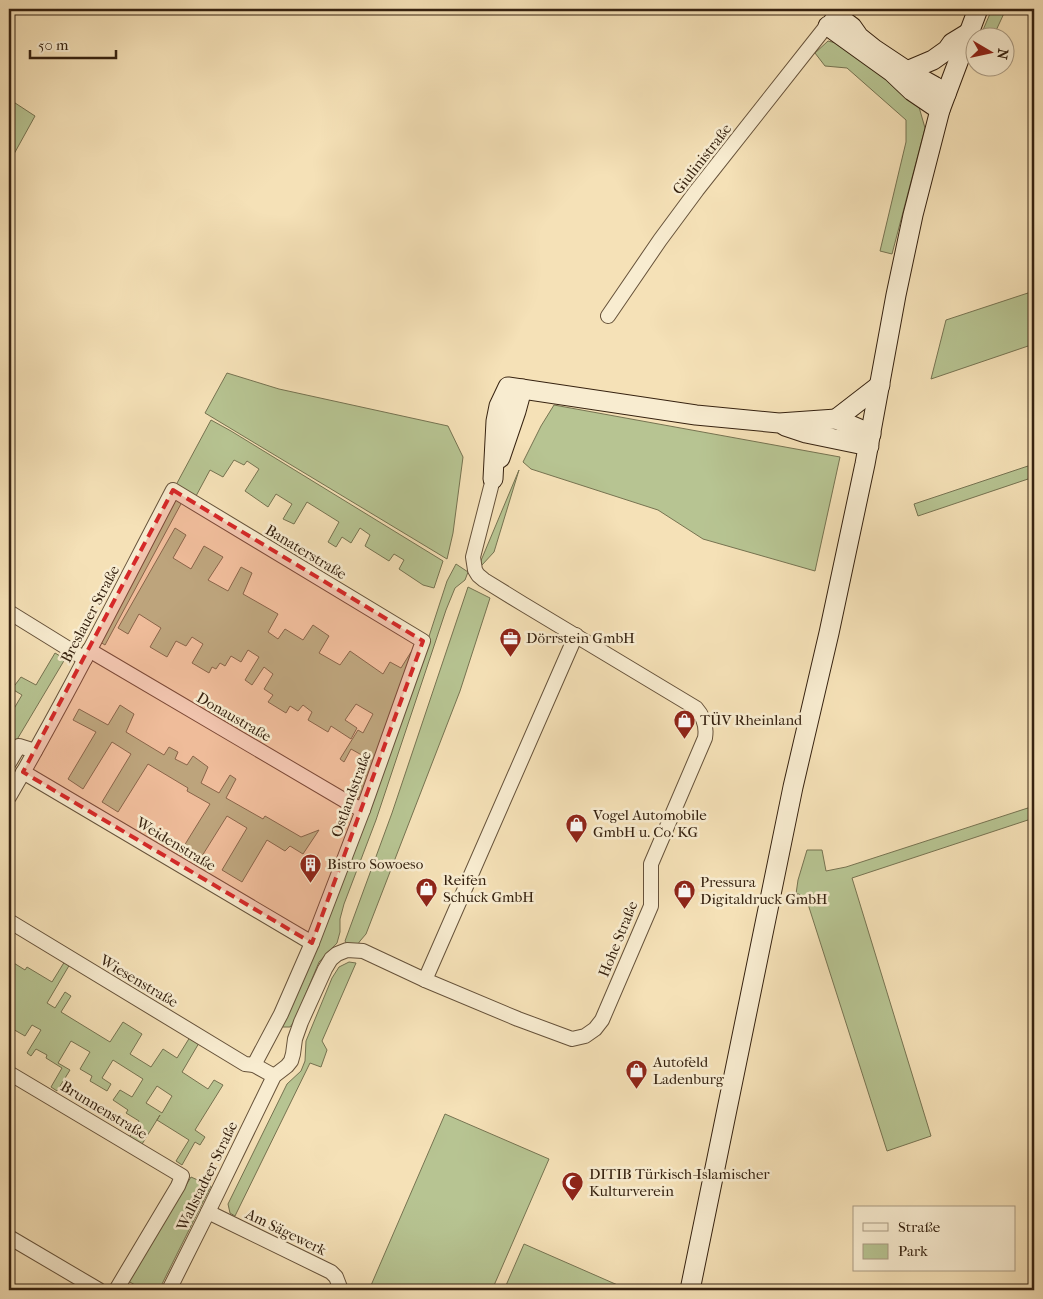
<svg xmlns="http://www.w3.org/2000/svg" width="1043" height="1299" viewBox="0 0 1043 1299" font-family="'IM FELL French Canon',serif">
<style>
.green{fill:#b7c492;stroke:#767351;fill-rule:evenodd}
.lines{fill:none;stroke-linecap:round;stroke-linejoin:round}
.minor-casing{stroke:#66523a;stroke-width:16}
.secondary-casing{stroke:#362210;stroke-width:21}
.minor{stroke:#f8ecd0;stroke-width:14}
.secondary{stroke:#f8ecd0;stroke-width:19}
.marked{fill:#d62828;fill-opacity:0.2;stroke:#d62828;stroke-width:4;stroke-dasharray:10 6;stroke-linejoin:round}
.labels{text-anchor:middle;stroke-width:5;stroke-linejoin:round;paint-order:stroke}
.street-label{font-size:15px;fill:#362210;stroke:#f8ecd0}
.poi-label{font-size:15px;fill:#362210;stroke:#f8ecd0;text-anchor:start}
</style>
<rect width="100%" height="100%" fill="#f5e1b7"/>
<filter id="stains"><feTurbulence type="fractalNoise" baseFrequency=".004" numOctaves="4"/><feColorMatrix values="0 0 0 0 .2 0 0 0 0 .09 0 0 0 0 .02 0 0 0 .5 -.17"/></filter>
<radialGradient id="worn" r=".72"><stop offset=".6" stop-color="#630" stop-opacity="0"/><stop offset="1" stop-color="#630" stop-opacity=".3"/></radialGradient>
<!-- green -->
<g class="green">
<polygon points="992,9 1006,9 993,37 980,37"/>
<polygon points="828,41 844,45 876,68 919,107 925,128 892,254 880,251 906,142 906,120 847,68 825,66 815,53"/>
<polygon points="9,99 35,116 9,163"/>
<polygon points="1034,291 1034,344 931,379 946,320"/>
<polygon points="227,373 279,389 448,426 463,457 453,533 447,559 205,413"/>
<polygon points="554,405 840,457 815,571 703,539 658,510 531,469 523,462 541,426"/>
<polygon points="211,420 231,431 443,561 434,588 423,585 399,569 404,560 394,554 389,561 365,546 370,535 360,528 351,543 342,537 336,547 328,542 339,522 307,502 294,524 283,519 292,504 276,494 268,507 245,491 259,469 247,461 244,465 234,460 223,477 210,470 196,496 176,485"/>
<polygon points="1034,464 1034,477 918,516 914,504"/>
<polygon points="519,470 494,552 482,565 480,563"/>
<polygon points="173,498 182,502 105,645 97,640"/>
<polygon points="175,528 186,535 173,558 191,569 204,546 223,557 208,580 228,591 241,567 252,573 243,594 278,614 268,632 278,639 285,629 303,640 313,625 329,636 319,653 340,665 350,651 383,674 390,662 401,668 411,652 414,653 363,795 353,801 345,796 364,769 367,758 351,749 344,762 340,759 358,730 363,733 373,714 356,704 345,720 357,728 351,739 331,726 328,732 308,720 312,712 303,705 298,711 290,706 286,713 268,702 273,695 264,689 273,674 264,667 252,685 245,680 259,657 248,650 241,662 231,656 225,666 220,663 216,669 212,667 209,673 192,663 203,644 192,637 186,646 176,641 167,657 150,647 161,628 139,614 128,634 118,628"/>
<polygon points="456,564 468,572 465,580 455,588 446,610 376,820 344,904 340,919 340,932 337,943 319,962 294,1022 290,1027 283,1027 281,1024 409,698 447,581"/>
<polygon points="468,587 490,598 460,691 366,934 360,941 358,944 347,944 345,941 392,813"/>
<polygon points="55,653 65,659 9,753 9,741 13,734 9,732 9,717 22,695 12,689 21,677 36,685"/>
<polygon points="120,705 134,714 126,732 164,755 169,747 178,752 175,759 187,765 193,756 208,767 201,783 219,793 230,775 236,779 226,798 263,819 265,816 301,837 319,830 303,854 290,846 285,851 267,840 242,882 222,870 247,828 227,816 202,856 184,846 210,804 187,791 188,788 148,764 118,812 102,802 131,754 112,742 83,789 68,779 96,732 73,720 79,709 108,725"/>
<polygon points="1034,806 1034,818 852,878 931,1136 887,1151 807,901 799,894 796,894 798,880 807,850 822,850 826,871 846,867"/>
<path d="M9,960L25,970L27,967L52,982L65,961L70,964L47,1003L55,1008L65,992L71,996L61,1012L110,1042L123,1022L142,1034L130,1054L151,1067L163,1049L177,1058L190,1037L199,1043L182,1072L208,1089L214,1080L223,1085L195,1130L205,1137L200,1145L195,1142L182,1165L176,1161L189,1140L157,1120L160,1115L139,1149L127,1141L139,1121L126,1113L128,1110L113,1100L120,1090L132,1097L143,1079L113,1060L102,1078L111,1084L107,1091L90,1081L92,1076L80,1069L90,1052L71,1041L58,1063L70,1070L57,1091L51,1087L62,1068L46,1058L47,1055L36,1049L31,1056L27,1053L41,1030L32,1025L25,1036L11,1028L9,1031V1003L11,999L9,997ZM157,1086L172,1096L162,1113L146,1103Z"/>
<polygon points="349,962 356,963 322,1041 327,1050 321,1067 310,1063 235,1216 230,1213 228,1204 287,1084 301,1071 305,1061 306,1041 332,978 339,967"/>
<polygon points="445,1114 549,1159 492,1290 369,1290"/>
<polygon points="191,1177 211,1186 159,1290 144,1290 128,1281"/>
<polygon points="524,1244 629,1290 504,1290"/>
</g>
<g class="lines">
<defs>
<g id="minor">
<polyline points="608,316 660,240 697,190 832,19"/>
<polyline points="9,612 85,659"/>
<polyline points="89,650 354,806 363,810"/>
<polyline points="9,763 19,746 35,751"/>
<polyline points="23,772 312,943"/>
<path d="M9,797C67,697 119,593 173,490L423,641L363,810L312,943L281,1014L254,1065"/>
<polyline points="9,921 245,1064 254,1065 274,1076"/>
<polyline points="425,980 576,635"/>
<polyline points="9,1073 182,1176 178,1186 116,1290"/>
<polyline points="208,1212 331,1272 336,1277 341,1290"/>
<polyline points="9,1237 99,1290"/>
<path d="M169,1290L208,1212L274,1076L287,1066L291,1061L293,1054L295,1039L301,1022L325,969L331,959L337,954L347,950L363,951L425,980L518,1019L572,1039L585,1036L595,1029L602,1020L651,906V864L705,738C707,726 704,717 696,708L523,604L484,580L478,575L475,570L473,557L493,479"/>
</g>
<g id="secondary">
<polyline points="836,15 852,27 859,37 874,49 907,71 934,86 946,94"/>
<polyline points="828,26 892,72 912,91 940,110"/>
<polyline points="907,71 933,60 947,50 952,43 970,32"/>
<polyline points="836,419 880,385"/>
<polyline points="785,426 806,433 869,446"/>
<polyline points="500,458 516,411 522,389"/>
<polyline points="493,479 496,421 499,406 508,387 696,415 779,423 836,419 871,434"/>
<polyline points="690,1290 793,787 829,633 865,464 896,295 913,215 940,110 978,9"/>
</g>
</defs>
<!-- minor casing -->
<use href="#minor" class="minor-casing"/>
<!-- secondary casing -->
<use href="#secondary" class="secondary-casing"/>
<!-- minor -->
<use href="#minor" class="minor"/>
<!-- secondary -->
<use href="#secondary" class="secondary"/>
</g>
<!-- marked area -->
<path class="marked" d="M173,490L423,641L312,943L23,772Z"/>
<!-- icons -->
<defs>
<symbol id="office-pin" viewBox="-11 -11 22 30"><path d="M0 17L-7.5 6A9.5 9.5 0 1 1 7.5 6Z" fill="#8f2418" stroke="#f8ecd0"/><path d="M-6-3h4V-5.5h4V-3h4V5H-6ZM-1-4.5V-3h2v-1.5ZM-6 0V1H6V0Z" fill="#fff"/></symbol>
<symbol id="shop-pin" viewBox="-11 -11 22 30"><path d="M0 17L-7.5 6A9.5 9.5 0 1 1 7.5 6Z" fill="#8f2418" stroke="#f8ecd0"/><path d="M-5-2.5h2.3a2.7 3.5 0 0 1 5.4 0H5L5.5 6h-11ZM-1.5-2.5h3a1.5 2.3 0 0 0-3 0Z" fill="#fff"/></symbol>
<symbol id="building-pin" viewBox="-11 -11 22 30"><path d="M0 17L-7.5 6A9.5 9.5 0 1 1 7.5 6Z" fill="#8f2418" stroke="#f8ecd0"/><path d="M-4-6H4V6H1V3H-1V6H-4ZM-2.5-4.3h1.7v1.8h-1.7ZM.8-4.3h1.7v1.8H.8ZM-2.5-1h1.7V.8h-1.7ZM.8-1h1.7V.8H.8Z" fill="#fff"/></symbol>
<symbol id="mosque-pin" viewBox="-11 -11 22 30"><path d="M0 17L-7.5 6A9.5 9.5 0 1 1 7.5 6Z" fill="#8f2418" stroke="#f8ecd0"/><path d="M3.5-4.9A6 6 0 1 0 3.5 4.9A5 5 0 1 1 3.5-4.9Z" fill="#fff"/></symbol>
</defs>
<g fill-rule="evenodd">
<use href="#office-pin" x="498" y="626" width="25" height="34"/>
<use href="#shop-pin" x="672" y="708" width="25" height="34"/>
<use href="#shop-pin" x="564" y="812" width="25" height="34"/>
<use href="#building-pin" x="298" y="852" width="25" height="34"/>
<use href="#shop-pin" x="414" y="876" width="25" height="34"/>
<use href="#shop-pin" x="672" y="878" width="25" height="34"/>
<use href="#shop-pin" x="624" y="1058" width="25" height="34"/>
<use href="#mosque-pin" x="560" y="1170" width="25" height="34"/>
</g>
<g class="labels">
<!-- street labels -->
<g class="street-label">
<text transform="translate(702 159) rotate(-52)" y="5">Giulinistraße</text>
<text transform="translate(306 552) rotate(31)" y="5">Banaterstraße</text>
<text transform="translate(90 614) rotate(-62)" y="5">Breslauer Straße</text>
<text transform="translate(234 717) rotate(30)" y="5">Donaustraße</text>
<text transform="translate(351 794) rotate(-70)" y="5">Ostlandstraße</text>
<text transform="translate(176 844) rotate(31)" y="5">Weidenstraße</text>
<text transform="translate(618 939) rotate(-68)" y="5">Hohe Straße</text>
<text transform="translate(139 981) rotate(31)" y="5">Wiesenstraße</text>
<text transform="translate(104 1110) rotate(31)" y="5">Brunnenstraße</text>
<text transform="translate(207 1176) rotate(-64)" y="5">Wallstadter Straße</text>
<text transform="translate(286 1232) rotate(26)" y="5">Am Sägewerk</text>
</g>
<!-- poi labels -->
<g class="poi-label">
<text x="526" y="643">Dörrstein GmbH</text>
<text x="700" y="725">TÜV Rheinland</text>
<text x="593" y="820">Vogel Automobile<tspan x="593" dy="17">GmbH u. Co. KG</tspan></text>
<text x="327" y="869">Bistro Sowoeso</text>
<text x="443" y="885">Reifen<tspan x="443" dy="17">Schuck GmbH</tspan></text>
<text x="700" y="887">Pressura<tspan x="700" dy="17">Digitaldruck GmbH</tspan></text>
<text x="653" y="1067">Autofeld<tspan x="653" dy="17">Ladenburg</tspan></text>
<text x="589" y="1179">DITIB Türkisch-Islamischer<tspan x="589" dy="17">Kulturverein</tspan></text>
</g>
</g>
<!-- margin -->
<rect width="1043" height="1299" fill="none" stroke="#f5e1b7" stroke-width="30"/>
<rect x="10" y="10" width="1023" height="1279" fill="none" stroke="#362210" stroke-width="2.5"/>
<rect x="15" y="15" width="1013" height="1269" fill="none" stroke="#362210"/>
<!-- legend -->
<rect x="853" y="1206" width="162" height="65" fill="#f8ecd0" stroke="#aa9b83"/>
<rect x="863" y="1223" width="25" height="8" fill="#f8ecd0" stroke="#aa9b83"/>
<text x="898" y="1232" font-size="15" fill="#362210">Straße</text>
<rect x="863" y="1244" width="25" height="15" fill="#b7c492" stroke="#aa9b83"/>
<text x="898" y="1256" font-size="15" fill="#362210">Park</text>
<!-- north arrow -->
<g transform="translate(990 52) rotate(99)"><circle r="24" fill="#f8ecd0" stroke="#aa9b83"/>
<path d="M0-4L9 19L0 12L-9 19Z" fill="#8f2418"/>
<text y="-8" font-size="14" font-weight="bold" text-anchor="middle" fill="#362210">N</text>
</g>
<!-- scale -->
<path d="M30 50v8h86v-8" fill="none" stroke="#362210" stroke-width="2.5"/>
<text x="38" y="50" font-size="15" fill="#362210" stroke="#f8ecd0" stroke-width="4" paint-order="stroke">50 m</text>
<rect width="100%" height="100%" filter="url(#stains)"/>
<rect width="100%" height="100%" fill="url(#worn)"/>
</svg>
